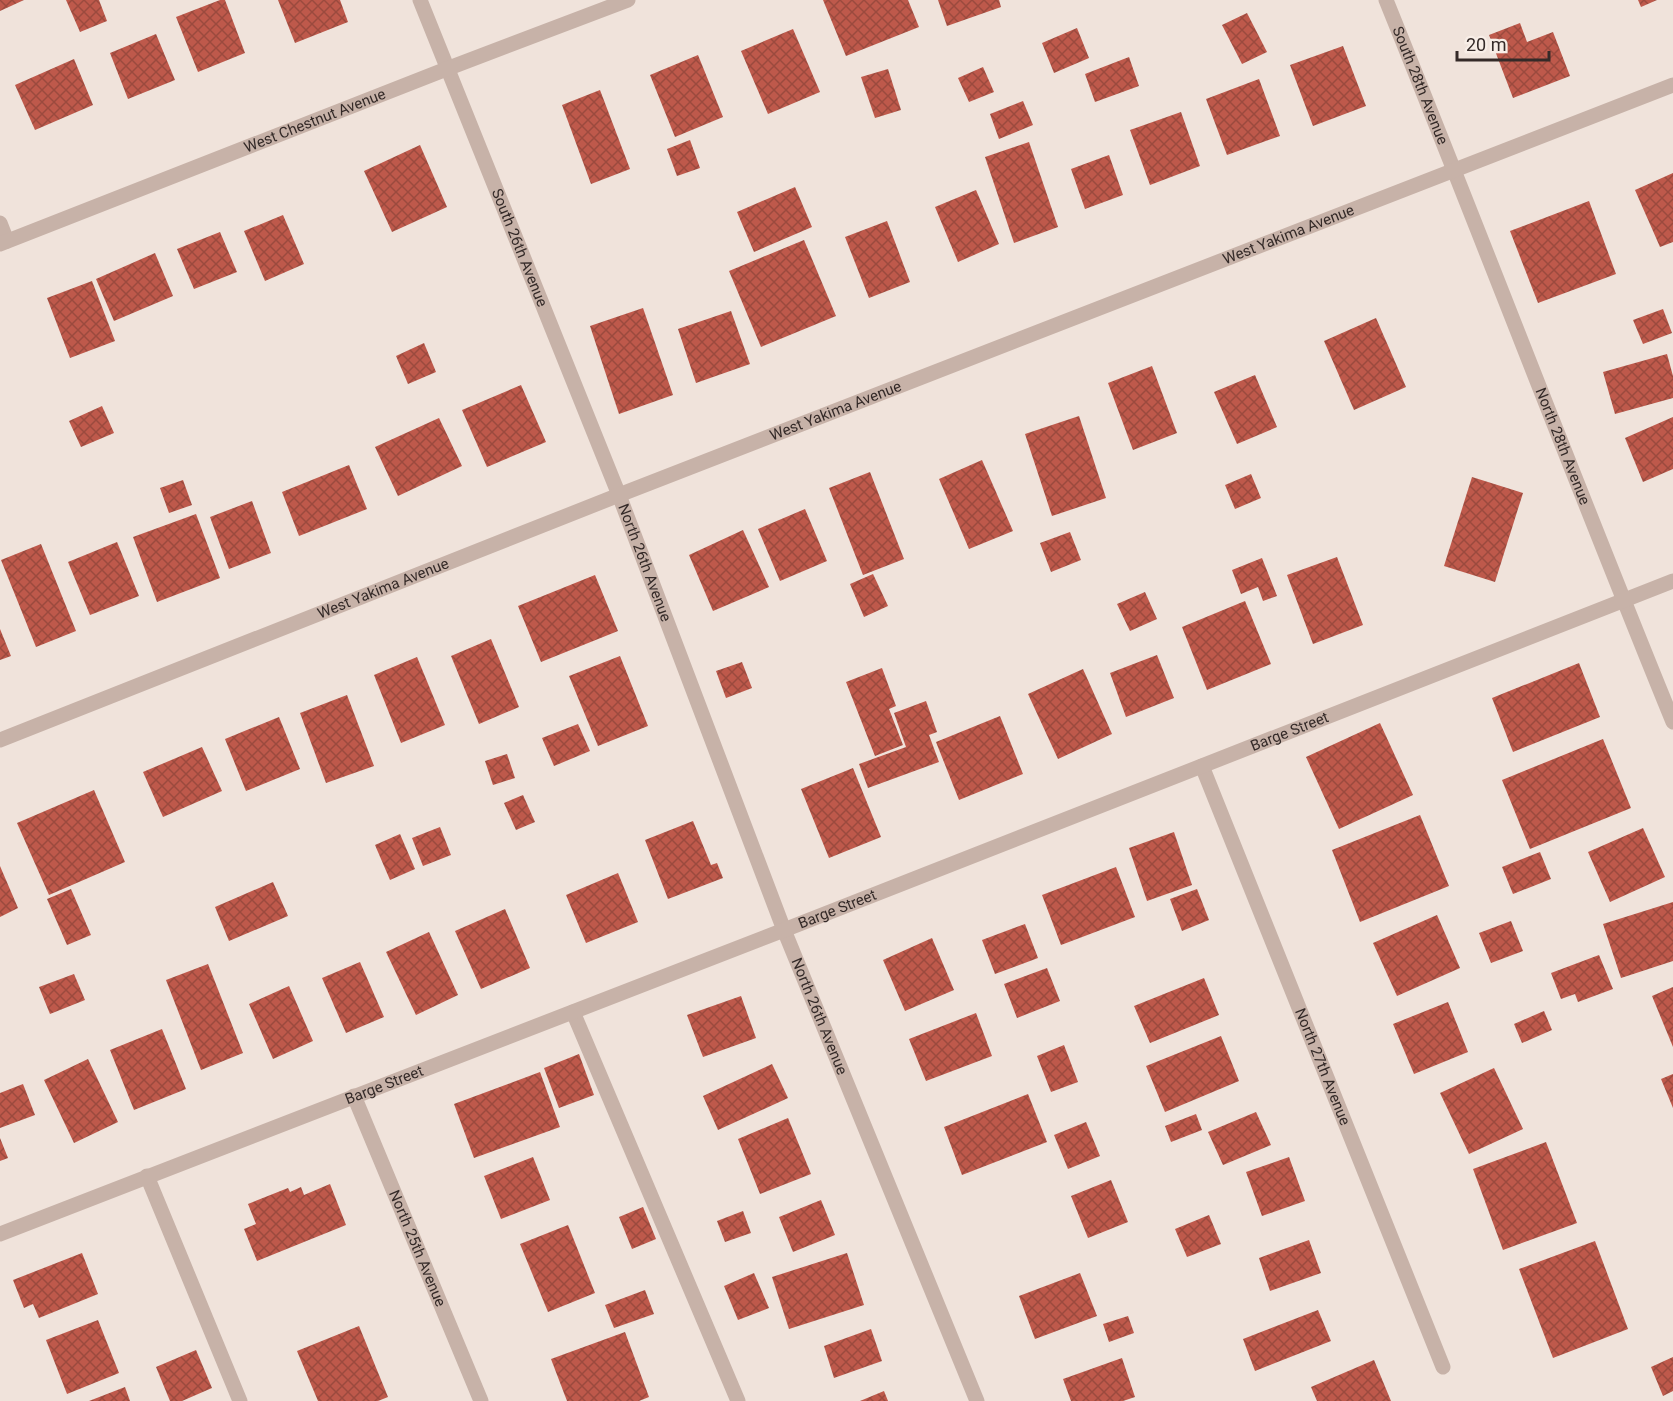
<svg xmlns="http://www.w3.org/2000/svg" width="1673" height="1401" viewBox="0 0 1673 1401" font-family="Roboto,sans-serif">
<style>
.building{fill:url(#building-cross-hatch)}
.lines{fill:none;stroke-linecap:round;stroke-linejoin:round}
.minor{stroke:#c7b2a8;stroke-width:15}
.labels{text-anchor:middle;stroke-width:4.5;stroke-linejoin:round;paint-order:stroke}
.street-label{font-size:15px;fill:#342a28;stroke:#f8eee7}
</style>
<defs>
<pattern id="building-cross-hatch" width="8" height="8" patternUnits="userSpaceOnUse" patternTransform="scale(1.5)"><rect width="8" height="8" fill="#be594b"/><path d="M0 0l8 8M0 8l8-8" fill="none" stroke="#9b4a3e"/></pattern>
</defs>
<rect width="100%" height="100%" fill="#f0e3db"/>
<!-- building -->
<g class="building">
<polygon points="0,0 24,0 0,11"/>
<polygon points="66,0 99,0 107,21 80,32"/>
<polygon points="220,0 225,0 245,53 198,72 176,17"/>
<polygon points="278,0 340,0 348,22 295,43"/>
<polygon points="823,0 908,0 919,27 846,56"/>
<polygon points="938,0 999,0 1001,7 947,26"/>
<polygon points="1638,0 1657,0 1641,7"/>
<polygon points="1247,13 1267,52 1242,64 1222,25"/>
<polygon points="1520,23 1527,42 1553,32 1570,76 1513,98 1489,35"/>
<polygon points="1077,28 1089,58 1054,73 1042,43"/>
<polygon points="793,29 820,92 768,114 741,51"/>
<polygon points="156,34 175,80 128,99 110,53"/>
<polygon points="1343,46 1366,106 1313,126 1290,65"/>
<polygon points="698,55 723,117 675,137 650,75"/>
<polygon points="1129,57 1139,86 1095,102 1085,74"/>
<polygon points="74,59 93,105 35,130 15,85"/>
<polygon points="983,67 994,92 969,102 958,78"/>
<polygon points="888,69 901,110 875,118 861,77"/>
<polygon points="1259,79 1280,136 1227,155 1206,99"/>
<polygon points="600,90 630,169 591,184 562,105"/>
<polygon points="1023,101 1033,125 999,139 990,114"/>
<polygon points="1181,112 1200,166 1150,185 1130,130"/>
<polygon points="690,140 700,168 677,176 667,149"/>
<polygon points="1029,142 1058,227 1014,243 985,157"/>
<polygon points="420,145 447,207 392,232 364,171"/>
<polygon points="1109,155 1123,195 1085,209 1071,169"/>
<polygon points="1673,173 1673,242 1660,247 1635,190"/>
<polygon points="795,187 812,227 754,252 737,212"/>
<polygon points="976,190 999,244 958,262 935,207"/>
<polygon points="1589,201 1616,274 1538,303 1510,231"/>
<polygon points="283,215 304,264 265,281 244,231"/>
<polygon points="887,221 910,282 869,298 845,237"/>
<polygon points="220,232 237,272 194,289 177,249"/>
<polygon points="804,240 836,316 761,347 729,271"/>
<polygon points="155,253 173,296 114,321 96,279"/>
<polygon points="92,281 115,341 70,358 47,298"/>
<polygon points="643,308 673,395 619,414 590,326"/>
<polygon points="1663,309 1672,333 1643,344 1633,320"/>
<polygon points="731,311 750,364 696,383 678,329"/>
<polygon points="1376,318 1406,387 1354,410 1324,341"/>
<polygon points="424,343 436,372 408,384 396,356"/>
<polygon points="1667,354 1673,376 1673,398 1615,414 1603,372"/>
<polygon points="1152,366 1177,433 1133,450 1108,383"/>
<polygon points="1255,375 1277,427 1237,444 1214,392"/>
<polygon points="521,385 546,442 487,467 462,410"/>
<polygon points="102,406 114,433 81,447 69,421"/>
<polygon points="1079,416 1106,498 1052,516 1025,434"/>
<polygon points="1673,417 1673,469 1643,482 1625,438"/>
<polygon points="439,418 462,466 398,496 375,447"/>
<polygon points="982,460 1013,531 969,549 939,479"/>
<polygon points="349,465 367,509 299,536 282,492"/>
<polygon points="870,472 904,559 863,575 829,488"/>
<polygon points="1251,474 1261,498 1235,509 1225,485"/>
<polygon points="1472,477 1523,493 1495,582 1444,566"/>
<polygon points="183,480 192,505 169,513 160,488"/>
<polygon points="252,501 271,553 229,569 210,517"/>
<polygon points="805,509 827,561 780,581 758,529"/>
<polygon points="196,514 220,578 157,602 133,537"/>
<polygon points="743,530 769,587 713,611 689,555"/>
<polygon points="1070,532 1081,560 1051,572 1040,543"/>
<polygon points="117,542 139,596 90,615 68,562"/>
<polygon points="41,544 76,631 36,647 1,560"/>
<polygon points="1337,557 1363,625 1313,644 1287,575"/>
<polygon points="1262,558 1277,596 1263,601 1258,587 1241,594 1232,570"/>
<polygon points="873,574 888,606 864,617 850,584"/>
<polygon points="595,575 618,631 541,662 518,606"/>
<polygon points="1145,592 1157,619 1130,631 1117,604"/>
<polygon points="1245,601 1271,664 1207,690 1182,627"/>
<polygon points="0,629 11,656 0,660"/>
<polygon points="491,639 519,707 479,724 451,656"/>
<polygon points="1157,655 1174,698 1126,717 1110,673"/>
<polygon points="620,656 648,726 598,746 569,676"/>
<polygon points="417,657 445,725 401,743 374,675"/>
<polygon points="742,662 752,688 726,698 716,671"/>
<polygon points="1579,663 1600,717 1513,752 1492,698"/>
<polygon points="882,668 896,706 889,709 903,745 875,756 846,682"/>
<polygon points="1083,669 1112,734 1058,759 1028,694"/>
<polygon points="347,695 374,766 326,783 300,713"/>
<polygon points="926,701 937,732 929,735 939,762 868,788 859,764 906,747 894,713"/>
<polygon points="1000,716 1023,774 959,800 936,742"/>
<polygon points="279,717 300,769 246,791 225,739"/>
<polygon points="1380,723 1413,795 1339,829 1306,757"/>
<polygon points="578,724 590,751 554,766 542,738"/>
<polygon points="1603,739 1631,808 1530,849 1502,780"/>
<polygon points="202,747 222,791 163,817 143,772"/>
<polygon points="507,754 515,778 493,785 485,761"/>
<polygon points="853,768 881,837 829,858 801,789"/>
<polygon points="94,790 125,862 49,895 17,823"/>
<polygon points="523,795 535,822 516,830 504,803"/>
<polygon points="1420,815 1449,886 1360,922 1332,850"/>
<polygon points="693,821 711,865 717,863 723,878 668,899 645,840"/>
<polygon points="440,827 451,855 423,866 412,838"/>
<polygon points="1643,828 1665,877 1610,902 1588,852"/>
<polygon points="1174,832 1192,885 1147,901 1129,848"/>
<polygon points="400,834 415,869 390,880 375,845"/>
<polygon points="1540,852 1551,879 1513,894 1502,867"/>
<polygon points="0,866 18,908 0,917"/>
<polygon points="1116,867 1135,917 1061,945 1042,895"/>
<polygon points="618,873 638,922 586,943 566,895"/>
<polygon points="273,882 288,916 229,941 215,907"/>
<polygon points="71,889 91,935 67,945 47,899"/>
<polygon points="1197,889 1209,920 1182,931 1170,899"/>
<polygon points="1673,902 1673,961 1621,978 1603,924"/>
<polygon points="505,909 530,968 481,989 455,931"/>
<polygon points="1437,915 1460,968 1397,996 1373,943"/>
<polygon points="1511,921 1523,951 1491,963 1479,933"/>
<polygon points="1025,924 1038,958 995,974 982,940"/>
<polygon points="429,932 458,995 416,1015 386,952"/>
<polygon points="932,938 954,990 905,1011 883,960"/>
<polygon points="1599,955 1613,989 1578,1002 1575,994 1561,999 1551,973"/>
<polygon points="360,962 384,1017 346,1033 322,978"/>
<polygon points="208,964 243,1053 201,1070 166,980"/>
<polygon points="1047,968 1060,1001 1017,1018 1004,984"/>
<polygon points="74,974 85,1000 50,1014 39,987"/>
<polygon points="1204,978 1219,1015 1150,1043 1134,1006"/>
<polygon points="289,986 313,1041 273,1059 249,1004"/>
<polygon points="1673,987 1673,1047 1652,996"/>
<polygon points="741,996 756,1038 703,1057 687,1015"/>
<polygon points="1448,1002 1468,1052 1414,1074 1393,1024"/>
<polygon points="1544,1011 1552,1030 1522,1043 1514,1024"/>
<polygon points="976,1013 992,1056 926,1081 909,1039"/>
<polygon points="162,1029 186,1089 134,1110 110,1050"/>
<polygon points="1221,1036 1239,1081 1165,1112 1146,1066"/>
<polygon points="1064,1045 1078,1082 1051,1092 1037,1056"/>
<polygon points="579,1054 594,1095 559,1108 544,1068"/>
<polygon points="88,1059 118,1122 74,1143 44,1080"/>
<polygon points="772,1064 788,1098 718,1130 703,1096"/>
<polygon points="1494,1068 1523,1129 1469,1154 1440,1093"/>
<polygon points="540,1072 560,1127 474,1158 454,1104"/>
<polygon points="1673,1074 1673,1108 1661,1079"/>
<polygon points="23,1084 35,1115 0,1128 0,1093"/>
<polygon points="1028,1094 1047,1142 962,1175 944,1127"/>
<polygon points="1256,1112 1271,1145 1223,1165 1208,1132"/>
<polygon points="1196,1114 1202,1130 1171,1142 1165,1126"/>
<polygon points="788,1118 811,1174 760,1194 738,1139"/>
<polygon points="1086,1122 1100,1156 1068,1169 1054,1135"/>
<polygon points="0,1138 8,1158 0,1161"/>
<polygon points="1546,1142 1577,1223 1503,1250 1473,1169"/>
<polygon points="533,1157 550,1200 501,1219 484,1176"/>
<polygon points="1289,1157 1305,1201 1262,1216 1246,1172"/>
<polygon points="1111,1180 1128,1222 1088,1238 1071,1196"/>
<polygon points="330,1184 346,1225 257,1261 244,1229 256,1224 248,1204 288,1188 290,1192 301,1187 304,1195"/>
<polygon points="821,1200 835,1235 793,1252 779,1217"/>
<polygon points="643,1207 656,1239 632,1249 619,1217"/>
<polygon points="743,1211 751,1233 725,1242 717,1221"/>
<polygon points="1209,1215 1221,1244 1187,1257 1175,1229"/>
<polygon points="568,1225 595,1293 548,1312 520,1244"/>
<polygon points="1309,1240 1321,1273 1270,1291 1259,1258"/>
<polygon points="1595,1241 1628,1329 1553,1358 1519,1269"/>
<polygon points="82,1253 98,1294 39,1318 33,1304 24,1308 13,1280"/>
<polygon points="847,1253 864,1305 789,1329 772,1277"/>
<polygon points="754,1273 769,1308 738,1320 724,1286"/>
<polygon points="1080,1273 1097,1316 1035,1339 1019,1296"/>
<polygon points="645,1290 654,1314 614,1328 605,1305"/>
<polygon points="1318,1310 1331,1341 1255,1371 1243,1339"/>
<polygon points="1128,1316 1134,1333 1109,1342 1103,1324"/>
<polygon points="98,1320 119,1373 67,1394 46,1340"/>
<polygon points="359,1326 388,1397 378,1401 318,1401 297,1351"/>
<polygon points="871,1329 882,1361 834,1378 824,1346"/>
<polygon points="625,1332 649,1397 639,1401 567,1401 551,1359"/>
<polygon points="196,1350 212,1388 182,1401 170,1401 156,1367"/>
<polygon points="1673,1357 1673,1391 1663,1396 1651,1367"/>
<polygon points="1122,1358 1135,1397 1123,1401 1071,1401 1063,1379"/>
<polygon points="1374,1360 1391,1401 1317,1401 1311,1387"/>
<polygon points="125,1387 130,1401 89,1401"/>
<polygon points="884,1391 888,1401 860,1401"/>
</g>
<g class="lines">
<!-- minor -->
<g class="minor">
<path id="s1" d="M420,0L619,495L784,930L977,1401"/>
<path id="s2" d="M1386,0C1483,240 1575,482 1673,722"/>
<polyline points="0,223 7,241"/>
<path id="s3" d="M0,244L449,68L628,0"/>
<path id="s4" d="M0,740L619,495L1673,85"/>
<path id="s5" d="M1202,766L1443,1367"/>
<polyline points="573,1012 738,1401"/>
<path id="s6" d="M354,1096L481,1401"/>
<polyline points="147,1176 240,1401"/>
<path id="s7" d="M0,1234L784,930L1673,581"/>
</g>
</g>
<g class="labels">
<!-- street labels -->
<g class="street-label">
<text dy="5" stroke="none"><textPath href="#s2" startOffset="92">South 28th Avenue</textPath></text>
<text dy="5" stroke="none"><textPath href="#s3" startOffset="338">West Chestnut Avenue</textPath></text>
<text dy="5" stroke="none"><textPath href="#s4" startOffset="1384">West Yakima Avenue</textPath></text>
<text dy="5" stroke="none"><textPath href="#s1" startOffset="267">South 26th Avenue</textPath></text>
<text dy="5" stroke="none"><textPath href="#s4" startOffset="898">West Yakima Avenue</textPath></text>
<text dy="5" stroke="none"><textPath href="#s2" startOffset="480">North 28th Avenue</textPath></text>
<text dy="5" stroke="none"><textPath href="#s1" startOffset="606">North 26th Avenue</textPath></text>
<text dy="5" stroke="none"><textPath href="#s4" startOffset="412">West Yakima Avenue</textPath></text>
<text dy="5" stroke="none"><textPath href="#s7" startOffset="1384">Barge Street</textPath></text>
<text dy="5" stroke="none"><textPath href="#s7" startOffset="898">Barge Street</textPath></text>
<text dy="5" stroke="none"><textPath href="#s1" startOffset="1092">North 26th Avenue</textPath></text>
<text dy="5" stroke="none"><textPath href="#s5" startOffset="324">North 27th Avenue</textPath></text>
<text dy="5" stroke="none"><textPath href="#s7" startOffset="412">Barge Street</textPath></text>
<text dy="5" stroke="none"><textPath href="#s6" startOffset="165">North 25th Avenue</textPath></text>
</g>
</g>
<!-- scale -->
<path d="M1457 51v9h92v-9" fill="none" stroke="#342a28" stroke-width="3"/>
<text x="1466" y="51" font-size="18" fill="#342a28" stroke="#f8eee7" stroke-width="4.5" paint-order="stroke">20 m</text>
</svg>
